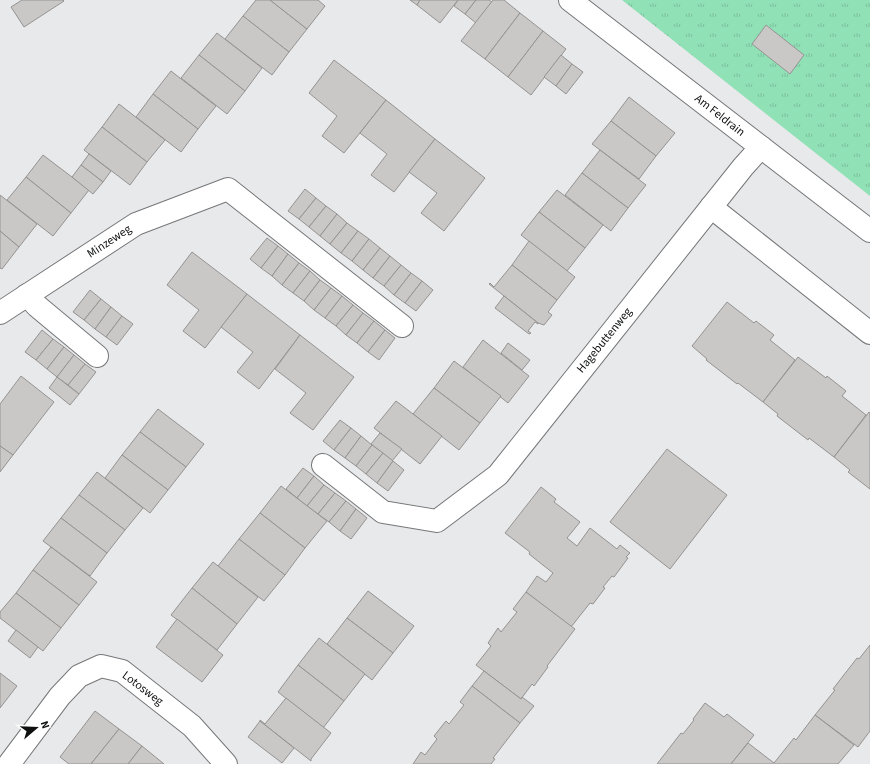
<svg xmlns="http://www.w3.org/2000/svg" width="870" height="764" viewBox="0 0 870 764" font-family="'Source Sans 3',sans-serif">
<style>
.park{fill:url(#park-tufts)}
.building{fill:#cac8c7;stroke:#959392}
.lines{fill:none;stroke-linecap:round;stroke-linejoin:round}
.minor-casing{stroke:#767779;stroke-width:24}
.minor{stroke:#fff;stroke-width:22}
.labels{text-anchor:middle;stroke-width:3.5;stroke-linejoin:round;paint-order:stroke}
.street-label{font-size:12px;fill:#0e0f0f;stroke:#fff}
</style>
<defs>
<pattern id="park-tufts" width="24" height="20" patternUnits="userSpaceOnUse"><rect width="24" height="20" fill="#91e1b7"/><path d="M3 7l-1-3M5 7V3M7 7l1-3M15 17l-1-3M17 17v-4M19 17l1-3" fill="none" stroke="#7cc09c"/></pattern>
</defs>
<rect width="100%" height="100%" fill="#e8e9eb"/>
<!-- park -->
<polygon class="park" points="622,0 870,0 870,196"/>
<!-- building -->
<g class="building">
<polygon points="22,0 63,0 64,1 24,27 11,7"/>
<polygon points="256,0 270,0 307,29 289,52 243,16"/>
<polygon points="270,0 318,0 325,6 307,29"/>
<polygon points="410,0 420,0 417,5"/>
<polygon points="420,0 458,0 440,23 417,5"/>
<polygon points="458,0 476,0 465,14 454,6"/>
<polygon points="476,0 489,0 492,2 476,23 465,14"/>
<polygon points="493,0 504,0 520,13 485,59 461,41"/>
<polygon points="520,13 543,31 508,77 485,59"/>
<polygon points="243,16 289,52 272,75 225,39"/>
<polygon points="766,25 804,55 790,74 752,44"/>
<polygon points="543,31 566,49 531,95 508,77"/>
<polygon points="217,33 262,68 245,91 199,55"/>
<polygon points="199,55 245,91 227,114 181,78"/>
<polygon points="561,55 572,64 556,86 544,77"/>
<polygon points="334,60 386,100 344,153 322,136 337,116 309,93"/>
<polygon points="572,64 583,72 566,94 556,86"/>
<polygon points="171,71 216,106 198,129 153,94"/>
<polygon points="153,94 198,129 181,152 136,117"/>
<polygon points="629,97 675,133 656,156 611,121"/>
<polygon points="386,100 435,139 394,192 371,175 387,154 360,133"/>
<polygon points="119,104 165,140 147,162 102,127"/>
<polygon points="611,121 656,156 639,179 592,144"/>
<polygon points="102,127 147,162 130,185 84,150"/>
<polygon points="435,139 485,178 444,231 421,213 437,193 409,172"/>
<polygon points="600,150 646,185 628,208 582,173"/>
<polygon points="89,154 111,171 103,182 81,165"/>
<polygon points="43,155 89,190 71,213 26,177"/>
<polygon points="81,165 103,182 93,194 72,177"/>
<polygon points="582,173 628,208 611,231 565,195"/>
<polygon points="26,177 71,213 53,236 7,200"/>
<polygon points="305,189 316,198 299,219 288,211"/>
<polygon points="557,190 603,225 585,248 539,212"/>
<polygon points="0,195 37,224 19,247 0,231"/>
<polygon points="316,198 326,206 309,227 299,219"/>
<polygon points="326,206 337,214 320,236 309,227"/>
<polygon points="539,212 585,248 567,271 521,235"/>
<polygon points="337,214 347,223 330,244 320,236"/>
<polygon points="347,223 358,231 341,253 330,244"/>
<polygon points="0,231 19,247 2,269 0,268"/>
<polygon points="358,231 369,239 352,261 341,253"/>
<polygon points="267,238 278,246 261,268 250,259"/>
<polygon points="369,239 380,248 363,270 352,261"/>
<polygon points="529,241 575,277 557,300 512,265"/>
<polygon points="278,246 288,254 272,276 261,268"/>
<polygon points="380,248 390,256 373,278 363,270"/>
<polygon points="192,252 247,294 205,348 183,331 199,310 167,285"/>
<polygon points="288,254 299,263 282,285 272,276"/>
<polygon points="390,256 401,265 384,286 373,278"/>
<polygon points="299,263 310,271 293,293 282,285"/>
<polygon points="401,265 411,273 394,295 384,286"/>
<polygon points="512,265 557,300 548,312 552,315 544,325 538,323 489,284 490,283 494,287"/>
<polygon points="310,271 320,280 304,301 293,293"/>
<polygon points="411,273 422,281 405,303 394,295"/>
<polygon points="320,280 331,288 314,310 304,301"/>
<polygon points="422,281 433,290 416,311 405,303"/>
<polygon points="331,288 342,296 325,318 314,310"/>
<polygon points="90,290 101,299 84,320 73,312"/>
<polygon points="247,294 300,335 259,389 237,372 253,352 221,327"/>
<polygon points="342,296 353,305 336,326 325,318"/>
<polygon points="504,296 538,323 538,324 535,322 528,331 531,333 529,334 495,308"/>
<polygon points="101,299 111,307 95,329 84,320"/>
<polygon points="727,302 754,323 756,321 774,335 770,340 795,360 763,402 738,383 737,384 706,360 707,359 692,346"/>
<polygon points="353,305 363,313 346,335 336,326"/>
<polygon points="111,307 122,316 106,337 95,329"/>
<polygon points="363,313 374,321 357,343 346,335"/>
<polygon points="122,316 133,324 117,345 106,337"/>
<polygon points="374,321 385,330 368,352 357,343"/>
<polygon points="42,330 53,339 36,360 25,352"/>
<polygon points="385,330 395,338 379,360 368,352"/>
<polygon points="300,335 354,377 313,430 290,413 306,393 275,369"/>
<polygon points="53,339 64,347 47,369 36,360"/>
<polygon points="483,340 529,376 508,403 463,367"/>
<polygon points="508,343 530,360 522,370 501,353"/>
<polygon points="64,347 74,355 57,377 47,369"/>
<polygon points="74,355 85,364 68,385 57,377"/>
<polygon points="798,357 826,378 827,376 846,391 842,396 866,415 834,457 809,438 808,440 777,416 778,414 763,402"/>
<polygon points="454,361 501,396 480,423 434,388"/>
<polygon points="85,364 96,372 79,394 68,385"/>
<polygon points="21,376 54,402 13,455 0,446 0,404"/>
<polygon points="57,377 79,394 70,405 49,388"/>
<polygon points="434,388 480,423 459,450 413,414"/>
<polygon points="396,401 442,436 420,464 374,428"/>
<polygon points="158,409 204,444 186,467 140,432"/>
<polygon points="869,412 870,413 870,489 848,472 850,470 834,457"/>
<polygon points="340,420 351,428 334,450 323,441"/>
<polygon points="351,428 361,436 345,458 334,450"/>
<polygon points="140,432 186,467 168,490 122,455"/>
<polygon points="380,433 402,449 392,461 371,444"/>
<polygon points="361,436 372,445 356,466 345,458"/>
<polygon points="372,445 383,453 366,474 356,466"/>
<polygon points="0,446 13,455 0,472"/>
<polygon points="667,449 727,495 670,569 610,522"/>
<polygon points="383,453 393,461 377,483 366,474"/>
<polygon points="122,455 168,490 150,513 105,478"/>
<polygon points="393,461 404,470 388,491 377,483"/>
<polygon points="303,468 314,476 297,498 286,489"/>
<polygon points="97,472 143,508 125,530 79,495"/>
<polygon points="314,476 324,485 307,506 297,498"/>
<polygon points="324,485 335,493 318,514 307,506"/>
<polygon points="281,486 327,521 305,548 260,513"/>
<polygon points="541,487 556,499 554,502 580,522 567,538 577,546 590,528 617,549 620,545 630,553 626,557 628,558 614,577 612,576 603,587 605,588 593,604 590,603 571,627 526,592 537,576 546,582 553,573 529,554 530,552 505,533"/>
<polygon points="335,493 346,501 329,522 318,514"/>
<polygon points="79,495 125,530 107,553 61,518"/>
<polygon points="346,501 356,509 340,531 329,522"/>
<polygon points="356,509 367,518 351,539 340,531"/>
<polygon points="260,513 305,548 285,575 239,539"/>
<polygon points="61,518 107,553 90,576 43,541"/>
<polygon points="239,539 285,575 264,601 218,566"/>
<polygon points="51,547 97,582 79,605 33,570"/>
<polygon points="213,562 258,597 237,624 192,588"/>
<polygon points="33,570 79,605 61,628 16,593"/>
<polygon points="192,588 237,624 217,650 171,615"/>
<polygon points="368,591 414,626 393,653 347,618"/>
<polygon points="526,592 575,629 547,666 548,667 534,686 532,684 521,699 476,665 491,646 488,643 498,628 501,632 517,612 513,609"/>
<polygon points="16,593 61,628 43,651 0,618 0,612"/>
<polygon points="347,618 393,653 372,680 327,644"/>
<polygon points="177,619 223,655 202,682 156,647"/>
<polygon points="16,630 38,647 30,658 8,641"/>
<polygon points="319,638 365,674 344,701 298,665"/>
<polygon points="870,645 870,731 858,747 815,715 835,690 833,689 857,658 859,659"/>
<polygon points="298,665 344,701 323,728 278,692"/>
<polygon points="484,671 521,699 522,697 534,706 520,723 472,686"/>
<polygon points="0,673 17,686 0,708"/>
<polygon points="472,686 520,723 493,758 495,759 491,764 413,764 421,752 425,755 437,739 434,736 446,721 449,724 464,705 460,702"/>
<polygon points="286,698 331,733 311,759 311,761 260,721 260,720 265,724"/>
<polygon points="705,703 724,717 727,714 754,735 731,764 657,764 681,733 683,734 694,720 693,719"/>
<polygon points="95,711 119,729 91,764 69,764 60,757"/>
<polygon points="815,715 854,745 838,764 731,764 748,743 774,763 794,738 796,740"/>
<polygon points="260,721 294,748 282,763 248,737"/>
<polygon points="119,729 142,746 128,764 91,764"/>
<polygon points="142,746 164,764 128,764"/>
</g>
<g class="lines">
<defs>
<g id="minor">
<polyline points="570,0 870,231"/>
<polyline points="711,207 870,333"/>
<polyline points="27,295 37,306 97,356"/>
<polyline points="0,313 136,224 228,189 402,326"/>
<polyline points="323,465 383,512 437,521 498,475 743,167 761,147"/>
<polyline points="9,764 60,696 79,676 101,666 122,671 192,726 226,764"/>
</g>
</defs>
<!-- minor casing -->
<use href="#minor" class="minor-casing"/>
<!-- minor -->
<use href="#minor" class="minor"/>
</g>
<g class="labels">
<!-- street labels -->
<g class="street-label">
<text transform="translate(720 115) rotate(38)" y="4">Am Feldrain</text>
<text transform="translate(109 241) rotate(-33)" y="4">Minzeweg</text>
<text transform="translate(604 340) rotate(-51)" y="4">Hagebuttenweg</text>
<text transform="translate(143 688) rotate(37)" y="4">Lotosweg</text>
</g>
</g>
<!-- north arrow -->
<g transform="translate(36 728) rotate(71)" stroke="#ffffff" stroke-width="3" paint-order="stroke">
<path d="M0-3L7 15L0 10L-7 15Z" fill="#0e0f0f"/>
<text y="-6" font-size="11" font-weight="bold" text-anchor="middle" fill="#0e0f0f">N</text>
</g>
</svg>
